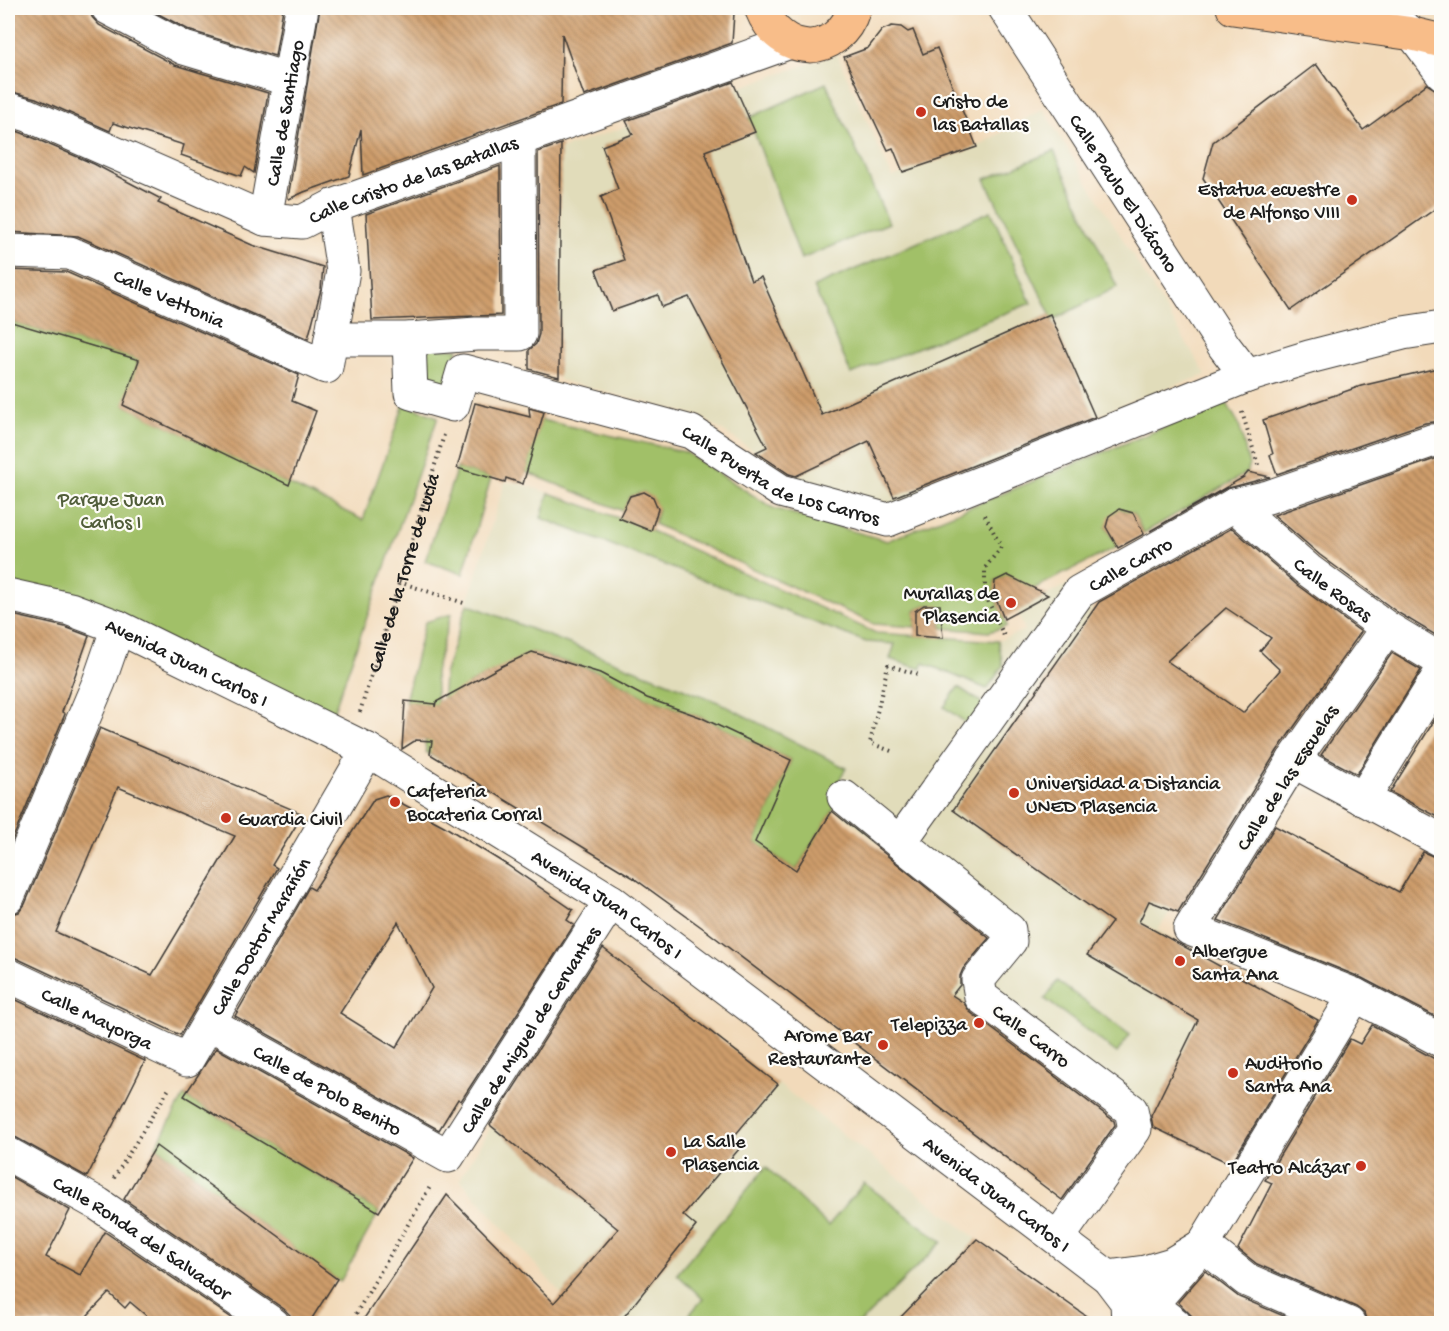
<svg xmlns="http://www.w3.org/2000/svg" width="1449" height="1331" viewBox="0 0 1449 1331" font-family="'Gochi Hand',sans-serif">
<style>
.built{fill:#e1dcba}
.green{fill:#a1c068;stroke:#5e6e42;stroke-width:1.5}
.building{fill:url(#building-back-hatch);fill-rule:evenodd}
.lines{fill:none;stroke-linecap:round;stroke-linejoin:round}
.minor-casing{stroke:#3c3834;stroke-width:35}
.major-casing{stroke:#3c3834;stroke-width:35}
.path{stroke:#3c3834;stroke-width:4;stroke-dasharray:1.5 4.5;stroke-linecap:butt}
.minor{stroke:#fff;stroke-width:33}
.major{stroke:#f8bd89;stroke-width:33}
.poi-dot{fill:#c8321e;stroke:#fdfcf7;stroke-width:2}
.labels{text-anchor:middle;stroke-width:4.5;stroke-linejoin:round;paint-order:stroke}
.poi-label{font-size:20px;fill:#1c1c1c;stroke:#fdfcf7;text-anchor:start}
.street-label{font-size:20px;fill:#1c1c1c;stroke:#fdfcf7}
.park-label{font-size:20px;fill:#515e3a;stroke:#fdfcf7}
</style>
<defs>
<pattern id="building-back-hatch" width="6" height="6" patternUnits="userSpaceOnUse" patternTransform="scale(1.5)"><rect width="6" height="6" fill="#cd9c6a"/><path d="M-1 5l2 2M0 0l6 6M5-1l2 2" fill="none" stroke="#a67e56"/></pattern>
</defs>
<rect width="100%" height="100%" fill="#fdfcf7"/>
<filter id="ink" filterUnits="userSpaceOnUse"><feTurbulence type="fractalNoise" baseFrequency=".0167" numOctaves="2"/><feDisplacementMap in="SourceGraphic" scale="12" xChannelSelector="R" yChannelSelector="G"/><feConvolveMatrix kernelMatrix="1 2 1 2 8 2 1 2 1" color-interpolation-filters="sRGB"/></filter>
<filter id="wash" filterUnits="userSpaceOnUse"><feTurbulence type="fractalNoise" baseFrequency=".008" numOctaves="4" result="noise"/><feDisplacementMap in="SourceGraphic" scale="24" xChannelSelector="R" yChannelSelector="G"/><feGaussianBlur stdDeviation="1.35" result="paint"/><feColorMatrix in="noise" values="0 0 0 0 0 0 0 0 0 0 0 0 0 0 0 0 0 1.4 0 .05"/><feComposite in="paint" operator="in"/></filter>
<g filter="url(#wash)">
<rect width="100%" height="100%" fill="#f2daba"/>
<!-- built -->
<g class="built">
<polygon points="837,54 892,177 977,147 1043,109 1206,375 1132,400 897,505 803,482 699,416 559,380 561,149"/>
<polygon points="505,482 522,484 549,493 541,518 866,642 909,635 998,641 1025,630 1017,611 1072,582 1093,611 1285,742 1158,930 1225,969 1147,1124 966,1006 945,989 956,976 962,981 998,939 834,808 796,870 755,842 840,779 846,768 718,702 467,604"/>
<polygon points="600,945 977,1239 895,1323 587,1323 460,1179"/>
</g>
<!-- green -->
<g class="green">
<polygon points="826,83 889,223 801,259 749,118"/>
<polygon points="1054,151 1117,287 1053,320 985,179"/>
<polygon points="991,211 1031,303 851,374 814,287"/>
<polygon points="8,321 139,360 124,405 363,520 404,404 438,417 332,716 8,584"/>
<polygon points="424,347 458,349 446,388 420,380"/>
<polygon points="1226,402 1239,424 1249,465 1248,472 1144,533 1133,513 1119,509 1106,527 1117,547 1025,593 1018,580 1007,575 995,581 994,594 1007,626 989,632 942,628 941,611 935,605 924,605 915,611 915,627 874,624 654,524 658,509 644,492 630,496 623,511 526,472 541,420 685,452 773,508 887,541"/>
<polygon points="457,468 491,478 463,574 425,561"/>
<polygon points="549,493 638,525 876,633 998,641 1003,666 987,689 924,663 921,669 890,659 895,644 866,642 541,518"/>
<polygon points="467,604 718,702 846,768 840,779 835,807 796,870 755,842 791,760 700,717 647,698 599,672 532,652 469,684 443,762 426,752 425,741 440,739 444,675"/>
<polygon points="451,614 435,672 437,705 405,701 425,622"/>
<polygon points="958,687 984,704 969,725 944,707"/>
<polygon points="1057,981 1130,1035 1117,1053 1045,999"/>
<polygon points="184,1096 379,1212 340,1282 156,1146"/>
<polygon points="766,1167 828,1226 864,1183 942,1242 860,1323 682,1323 703,1299 677,1274"/>
</g>
<g id="blocks">
<!-- building -->
<g class="building">
<polygon points="8,8 89,8 92,17 99,25 175,65 268,93 254,173 245,167 241,176 181,155 184,145 113,123 110,131 36,98 8,91"/>
<polygon points="147,8 283,8 275,56 191,31"/>
<polygon points="320,8 719,8 720,12 734,13 732,43 584,96 562,34 561,104 363,175 361,129 349,176 304,192 289,199 288,198"/>
<polygon points="892,26 901,27 908,32 913,30 923,54 937,48 977,147 903,172 893,148 888,150 844,57 868,48 882,30"/>
<polygon points="1316,64 1363,130 1427,84 1438,91 1442,96 1442,204 1291,310 1203,178 1213,142"/>
<polygon points="733,82 755,132 705,151 751,281 761,277 822,415 1050,314 1095,417 894,497 869,441 796,476 789,474 756,452 767,447 689,297 662,307 658,295 612,311 596,270 624,260 601,197 618,189 602,146 633,134 626,121"/>
<polygon points="8,128 22,133 94,164 161,199 158,203 252,245 323,267 321,289 308,339 78,236 8,232"/>
<polygon points="561,144 560,236 559,377 529,369 529,350 536,344 539,334 538,152"/>
<polygon points="500,166 501,315 372,320 366,214"/>
<polygon points="8,270 66,272 299,375 292,401 316,411 289,485 123,405 139,360 8,321"/>
<polygon points="1442,367 1442,421 1425,423 1277,474 1270,455 1273,454 1263,420 1361,386"/>
<polygon points="475,403 530,417 529,408 544,412 523,484 506,478 505,482 457,468"/>
<polygon points="1435,459 1442,459 1442,639 1397,612 1320,555 1274,515"/>
<polygon points="1248,472 1270,477 1225,489 1150,531 1244,477"/>
<polygon points="644,492 653,497 658,509 651,531 619,518 630,496"/>
<polygon points="1119,509 1133,513 1144,534 1118,548 1106,527 1109,516"/>
<path d="M1232,528L1297,585L1361,632L1277,751L1178,912L1149,901L1139,922L1318,1020L1231,1164L1153,1127L1151,1116L1198,1020L1087,955L1112,922L953,810L1099,602ZM1226,608L1271,638L1260,651L1280,670L1243,713L1167,661Z"/>
<polygon points="1007,575 1048,595 1004,619 994,594 995,581"/>
<polygon points="924,605 940,605 943,638 915,636 915,611"/>
<polygon points="8,614 65,627 89,636 62,712 65,714 8,850"/>
<polygon points="532,652 600,673 647,698 700,717 791,760 755,842 796,870 832,811 989,938 963,969 960,976 960,985 952,995 964,1003 970,1012 1114,1121 1115,1125 1062,1200 704,929 632,877 430,754 432,741 416,740 402,749 405,701 435,704 435,707 436,702 502,666"/>
<polygon points="1392,653 1421,670 1357,774 1321,755"/>
<polygon points="1442,708 1442,819 1390,792"/>
<path d="M100,728L303,814L272,865L277,868L180,1035L16,958L8,956V915L19,912L25,904ZM118,787L235,836L152,975L56,932Z"/>
<path d="M386,795L444,826L507,865L573,910L567,920L574,925L461,1101L458,1099L439,1130L235,1016L309,887L314,890L374,799ZM398,922L432,988L396,1048L340,1013Z"/>
<polygon points="1275,826 1399,892 1423,852 1442,860 1442,1020 1362,978 1218,920"/>
<polygon points="603,948 778,1084 730,1141 740,1148 683,1215 696,1226 619,1323 361,1323 447,1195 554,1303 618,1229 490,1125"/>
<polygon points="8,996 145,1061 87,1177 17,1138 8,1135"/>
<polygon points="1372,1025 1433,1058 1442,1060 1442,1323 1367,1323 1364,1313 1356,1307 1257,1264 1238,1249 1272,1183 1265,1180 1350,1039 1360,1044"/>
<polygon points="216,1048 413,1158 379,1212 184,1096"/>
<polygon points="156,1146 337,1279 309,1323 291,1323 290,1315 284,1309 124,1199"/>
<polygon points="8,1175 70,1210 46,1257 80,1275 105,1232 239,1323 155,1323 130,1302 125,1308 109,1293 88,1315 83,1323 8,1323"/>
<polygon points="977,1239 1096,1323 895,1323"/>
<polygon points="1205,1271 1239,1297 1300,1323 1193,1323 1192,1316 1178,1302"/>
</g>
</g>
</g>
<g filter="url(#ink)">
<use href="#blocks" fill-opacity="0" stroke="#3c3834" stroke-width="1.5"/>
<g class="lines">
<defs>
<g id="minor">
<polyline points="108,8 184,48 290,80"/>
<path id="s2" d="M1005,8L1224,346L1247,376"/>
<polyline points="1375,8 1413,34 1442,73"/>
<path id="s3" d="M8,109L28,115L265,219L302,222L333,206L790,42"/>
<path id="s4" d="M265,219L302,8"/>
<path id="s5" d="M8,251L70,253L326,367L343,271L333,206"/>
<polyline points="331,339 409,339 476,334 520,334 519,141"/>
<path id="s6" d="M409,339L411,393L453,405L463,371L691,432L781,491L888,520L1247,376L1309,357L1403,333L1442,327"/>
<path id="s7" d="M1234,505L1308,570L1387,628L1442,661"/>
<path id="s8" d="M8,595L70,609L118,627L368,750L611,901L1108,1277L1127,1302L1128,1324"/>
<polyline points="1387,628 1293,761 1190,929 1355,995 1442,1041"/>
<polyline points="1293,761 1442,841"/>
<polyline points="844,797 904,846"/>
<polyline points="1363,799 1442,671"/>
<polyline points="8,897 99,682 118,627"/>
<path id="s9" d="M8,975L187,1060L368,750"/>
<path id="s10" d="M209,1023L448,1156L611,901"/>
<path id="s11" d="M8,1154L98,1204L273,1324"/>
<path id="s12" d="M1058,1238L1135,1129L1131,1110L981,997L978,980L1010,941L1009,930L904,846L905,835L1079,592L1234,505L1268,497L1431,441L1442,440"/>
<polyline points="1108,1277 1145,1272 1172,1264 1203,1245 1247,1280 1349,1324"/>
<polyline points="1133,1292 1175,1324"/>
<polyline points="1134,1324 1203,1245 1355,995"/>
</g>
<g id="major">
<path d="M761,8C780,57 838,60 854,8"/>
<polyline points="1233,8 1413,34 1442,41"/>
</g>
</defs>
<!-- minor casing -->
<use href="#minor" class="minor-casing"/>
<!-- major casing -->
<use href="#major" class="major-casing"/>
<!-- path -->
<g class="path">
<polyline points="1242,412 1258,465"/>
<polyline points="985,515 1001,547 985,568 985,594 1005,638"/>
<polyline points="399,582 467,604"/>
<path id="s1" d="M360,712L444,435"/>
<polyline points="891,751 870,743 888,665 919,675"/>
<polyline points="114,1178 170,1087"/>
<polyline points="350,1324 431,1185"/>
</g>
<!-- minor -->
<use href="#minor" class="minor"/>
<!-- major -->
<use href="#major" class="major"/>
</g>
</g>
<!-- markers -->
<g class="poi-dot">
<circle cx="921" cy="112" r="6"/>
<circle cx="1352" cy="200" r="6"/>
<circle cx="1011" cy="603" r="6"/>
<circle cx="1014" cy="793" r="6"/>
<circle cx="395" cy="802" r="6"/>
<circle cx="226" cy="818" r="6"/>
<circle cx="1180" cy="961" r="6"/>
<circle cx="979" cy="1023" r="6"/>
<circle cx="883" cy="1045" r="6"/>
<circle cx="1233" cy="1073" r="6"/>
<circle cx="671" cy="1152" r="6"/>
<circle cx="1361" cy="1166" r="6"/>
</g>
<g class="labels">
<!-- poi labels -->
<g class="poi-label">
<text x="933" y="107">Cristo de<tspan x="933" dy="23">las Batallas</tspan></text>
<text x="1340" y="195" text-anchor="end">Estatua ecuestre<tspan x="1340" dy="23">de Alfonso VIII</tspan></text>
<text x="999" y="599" text-anchor="end">Murallas de<tspan x="999" dy="23">Plasencia</tspan></text>
<text x="1026" y="789">Universidad a Distancia<tspan x="1026" dy="23">UNED Plasencia</tspan></text>
<text x="407" y="797">Cafeteria<tspan x="407" dy="23">Bocateria Corral</tspan></text>
<text x="238" y="825">Guardia Civil</text>
<text x="1192" y="957">Albergue<tspan x="1192" dy="23">Santa Ana</tspan></text>
<text x="967" y="1030" text-anchor="end">Telepizza</text>
<text x="871" y="1041" text-anchor="end">Arome Bar<tspan x="871" dy="23">Restaurante</tspan></text>
<text x="1245" y="1069">Auditorio<tspan x="1245" dy="23">Santa Ana</tspan></text>
<text x="683" y="1147">La Salle<tspan x="683" dy="23">Plasencia</tspan></text>
<text x="1349" y="1173" text-anchor="end">Teatro Alcázar</text>
</g>
<!-- street labels -->
<g class="street-label">
<text dy="7" stroke="none"><textPath href="#s4" startOffset="108">Calle de Santiago</textPath></text>
<text dy="7" stroke="none"><textPath href="#s3" startOffset="436">Calle Cristo de las Batallas</textPath></text>
<text dy="7" stroke="none"><textPath href="#s2" startOffset="220">Calle Paulo El Diácono</textPath></text>
<text dy="7" stroke="none"><textPath href="#s5" startOffset="171">Calle Vettonia</textPath></text>
<text dy="7" stroke="none"><textPath href="#s6" startOffset="470">Calle Puerta de Los Carros</textPath></text>
<text dy="7" stroke="none"><textPath href="#s12" startOffset="922">Calle Carro</textPath></text>
<text dy="7" stroke="none"><textPath href="#s1" startOffset="146">Calle de la Torre de Lucía</textPath></text>
<text dy="7" stroke="none"><textPath href="#s7" startOffset="130">Calle Rosas</textPath></text>
<text dy="7" stroke="none"><textPath href="#s8" startOffset="192">Avenida Juan Carlos I</textPath></text>
<text transform="translate(1286 777) rotate(-57)" y="7">Calle de las Escuelas</text>
<text dy="7" stroke="none"><textPath href="#s8" startOffset="678">Avenida Juan Carlos I</textPath></text>
<text dy="7" stroke="none"><textPath href="#s9" startOffset="342">Calle Doctor Marañón</textPath></text>
<text dy="7" stroke="none"><textPath href="#s9" startOffset="99">Calle Mayorga</textPath></text>
<text dy="7" stroke="none"><textPath href="#s10" startOffset="424">Calle de Miguel de Cervantes</textPath></text>
<text transform="translate(1032 1035) rotate(37)" y="7">Calle Carro</text>
<text dy="7" stroke="none"><textPath href="#s10" startOffset="136">Calle de Polo Benito</textPath></text>
<text dy="7" stroke="none"><textPath href="#s8" startOffset="1164">Avenida Juan Carlos I</textPath></text>
<text dy="7" stroke="none"><textPath href="#s11" startOffset="158">Calle Ronda del Salvador</textPath></text>
</g>
<!-- park labels -->
<g class="park-label">
<text x="111" y="505">Parque Juan<tspan x="111" dy="23">Carlos I</tspan></text>
</g>
</g>
<!-- margin -->
<rect width="1449" height="1331" fill="none" stroke="#fdfcf7" stroke-width="30"/>
</svg>
